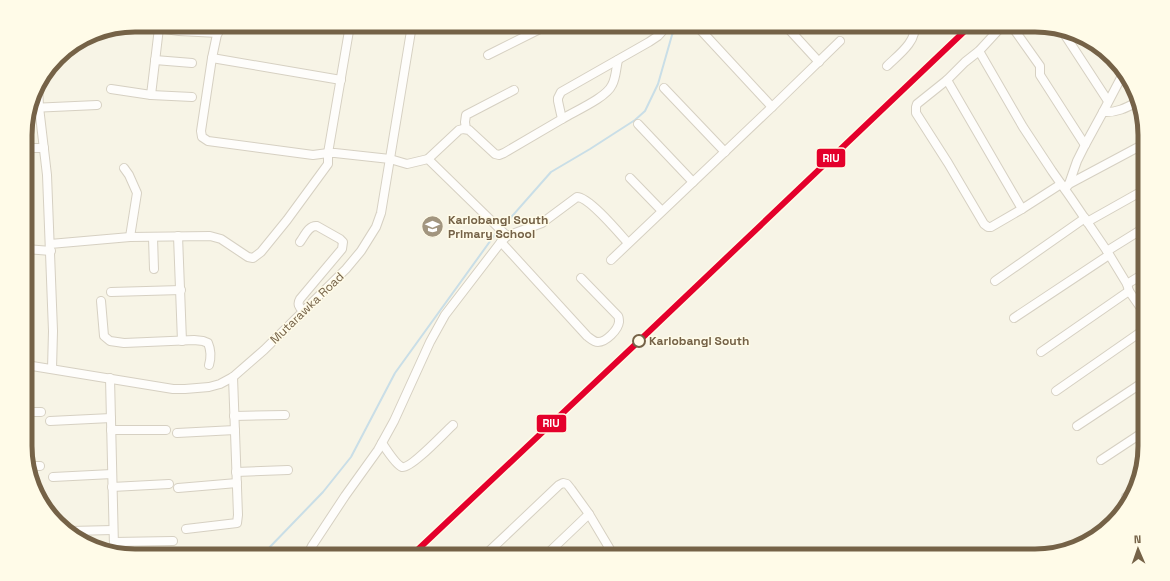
<svg xmlns="http://www.w3.org/2000/svg" width="1170" height="581" viewBox="0 0 1170 581" font-family="'Space Grotesk',sans-serif">
<style>
.lines{fill:none;stroke-linecap:round;stroke-linejoin:round}
.stream{stroke:#c9dee7;stroke-width:2}
.minor-casing{stroke:#d6d0c2;stroke-width:10}
.minor{stroke:#fefdfb;stroke-width:8}
.rail-1-casing{stroke:#fffbe8;stroke-width:9}
.rail-1{stroke:#e4002b;stroke-width:6}
.stop-dot{fill:#fffbe8;stroke:#756247;stroke-width:2}
.labels{text-anchor:middle;stroke-width:3;stroke-linejoin:round;paint-order:stroke}
.poi-label{font-size:12px;font-weight:bold;fill:#756247;stroke:#fffbe8;text-anchor:start}
.street-label{font-size:12px;fill:#756247;stroke:#fffbe8}
.stop-label{font-size:12px;font-weight:bold;fill:#756247;stroke:#fffbe8;text-anchor:start}
.rim{fill:none;stroke:#756247;stroke-width:5}
.line-badge{stroke:#fffbe8;stroke-width:1.5}
.badge-label{font-size:11px;text-anchor:middle;font-weight:bold;fill:#fff}
</style>
<rect width="100%" height="100%" fill="#f7f4e6"/>
<g class="lines">
<!-- stream -->
<g class="stream">
<polyline points="506,223 551,172 590,149 635,120 645,111 658,84 672,35 677,25"/>
<polyline points="265,556 267,550 323,492 351,457 395,373 496,233"/>
</g>
<defs>
<g id="minor">
<polyline points="137,25 179,31 218,33"/>
<polyline points="219,25 212,58 201,131 202,137 208,141 313,155 328,153 335,153 390,159 407,164 428,159 507,236"/>
<polyline points="696,25 772,107"/>
<polyline points="785,25 819,62"/>
<polyline points="1003,25 979,51 965,62 947,80 917,104 916,107 916,113 948,163 984,224 988,227 991,227 1022,209 1061,184"/>
<polyline points="1011,25 1040,66 1040,75 1085,145"/>
<polyline points="1063,32 1108,101"/>
<polyline points="979,51 1023,127 1052,171 1071,198 1107,251 1127,284 1129,291 1145,314"/>
<polyline points="488,55 548,25"/>
<polyline points="212,58 341,80"/>
<polyline points="155,60 192,63"/>
<path d="M887,66C897,56 918,41 914,25"/>
<polyline points="947,80 1022,209"/>
<polyline points="38,84 39,107 47,175 53,331 52,369"/>
<polyline points="664,88 725,152"/>
<polyline points="111,89 151,95 159,28"/>
<polyline points="151,95 192,97"/>
<polyline points="31,108 97,105"/>
<path d="M1103,112C1116,113 1126,108 1137,102"/>
<path d="M562,119C575,111 606,98 612,85C616,78 616,68 618,60"/>
<polyline points="638,124 693,182"/>
<polyline points="466,129 465,122 466,115 514,90"/>
<polyline points="25,148 44,148"/>
<polyline points="428,159 459,130 463,129 469,130 495,154 499,155 504,153 562,119 558,101 558,98 561,92 649,42 658,36 668,25"/>
<polyline points="124,168 129,175 137,193 130,237"/>
<polyline points="630,178 662,211"/>
<polyline points="1069,184 1144,144"/>
<polyline points="1065,189 1069,184 1077,161 1085,145 1103,112 1124,72"/>
<polyline points="1087,222 1144,190"/>
<polyline points="178,236 182,341"/>
<polyline points="153,237 154,269"/>
<path d="M300,242C305,235 309,225 317,226L340,239L343,242L342,249L300,299C297,304 299,307 303,311"/>
<path d="M501,242L587,336C591,339 594,342 598,342C606,342 618,330 619,322C619,321 619,317 618,316L581,278"/>
<polyline points="50,244 130,237 210,236 221,239 248,257 253,258 261,252 287,220 328,164 328,153 350,25"/>
<polyline points="26,249 51,251"/>
<polyline points="1107,251 1144,228"/>
<polyline points="611,260 772,107 840,41"/>
<polyline points="995,281 1085,218"/>
<polyline points="1127,284 1145,273"/>
<polyline points="111,292 181,290"/>
<path d="M101,301L104,336L110,341L124,343L194,340L203,341L208,343C211,350 211,358 209,365"/>
<polyline points="1014,318 1109,255"/>
<polyline points="1041,352 1129,291"/>
<polyline points="26,365 173,389 185,389 209,387 220,384 233,377 264,350 346,269 361,251 376,227 381,213 412,25"/>
<polyline points="110,378 114,547"/>
<polyline points="1056,391 1145,329"/>
<polyline points="26,412 41,412"/>
<polyline points="234,416 285,415"/>
<polyline points="50,421 111,418"/>
<polyline points="1077,426 1145,381"/>
<polyline points="111,430 166,430"/>
<polyline points="177,433 235,430"/>
<path d="M382,443C386,449 396,465 402,467C411,469 445,432 453,425"/>
<polyline points="1101,460 1145,431"/>
<polyline points="29,466 40,466"/>
<polyline points="236,472 288,470"/>
<polyline points="53,477 112,474"/>
<polyline points="112,487 169,484"/>
<polyline points="178,488 237,483"/>
<polyline points="1126,497 1135,491"/>
<polyline points="186,529 237,523 238,515 233,377"/>
<polyline points="70,531 113,530"/>
<polyline points="114,542 173,541"/>
<path d="M307,556L312,546L345,496L378,450L394,421L430,342L445,315L501,242L507,236L542,223L577,197C589,197 619,233 628,243"/>
<polyline points="484,556 559,485 563,483 567,484 571,489 589,514 614,556"/>
<polyline points="545,556 589,514"/>
</g>
</defs>
<!-- minor casing -->
<use href="#minor" class="minor-casing"/>
<!-- minor -->
<use href="#minor" class="minor"/>
<defs>
<polyline id="rail-1" points="411,556 639,341 971,25"/>
</defs>
<!-- rail-1 casing -->
<use href="#rail-1" class="rail-1-casing"/>
<!-- rail-1 -->
<use href="#rail-1" class="rail-1"/>
</g>
<!-- icons -->
<defs>
<symbol id="school-disc" viewBox="-11 -11 22 22"><circle r="9.5" fill="#a2957f" stroke="#fffbe8"/><path d="M0-5L7-2L0 1L-7-2ZM-4 1L0 2.5L4 1V4Q0 6-4 4Z" fill="#fff"/></symbol>
</defs>
<g fill-rule="evenodd">
<use href="#school-disc" x="420" y="214" width="25" height="25"/>
</g>
<!-- markers -->
<circle class="stop-dot" cx="639" cy="341" r="6"/>
<g class="labels">
<!-- poi labels -->
<g class="poi-label">
<text x="448" y="224">Kariobangi South<tspan x="448" dy="14">Primary School</tspan></text>
</g>
<!-- street labels -->
<g class="street-label">
<text transform="translate(307 308) rotate(-44)" y="4">Mutarawka Road</text>
</g>
<!-- stop labels -->
<g class="stop-label">
<text x="649" y="345">Kariobangi South</text>
</g>
</g>
<!-- crop -->
<path d="M0 0H1170V581H0ZM135 32H1035A103 103 0 0 1 1138 135V446A103 103 0 0 1 1035 549H135A103 103 0 0 1 32 446V135A103 103 0 0 1 135 32Z" fill="#fffbe8" fill-rule="evenodd"/>
<path class="rim" d="M135 32H1035A103 103 0 0 1 1138 135V446A103 103 0 0 1 1035 549H135A103 103 0 0 1 32 446V135A103 103 0 0 1 135 32Z"/>
<g class="line-badge">
<rect x="816" y="148" width="30" height="20" rx="4" fill="#e4002b"/>
<rect x="536" y="414" width="31" height="19" rx="4" fill="#e4002b"/>
</g>
<g class="badge-label">
<text x="831" y="162">RIU</text>
<text x="551" y="427">RIU</text>
</g>
<!-- north arrow -->
<g transform="translate(1138 549) rotate(358)" stroke="#fffbe8" stroke-width="3" paint-order="stroke">
<path d="M0-3L7 15L0 10L-7 15Z" fill="#756247"/>
<text y="-6" font-size="11" font-weight="bold" text-anchor="middle" fill="#756247">N</text>
</g>
</svg>
